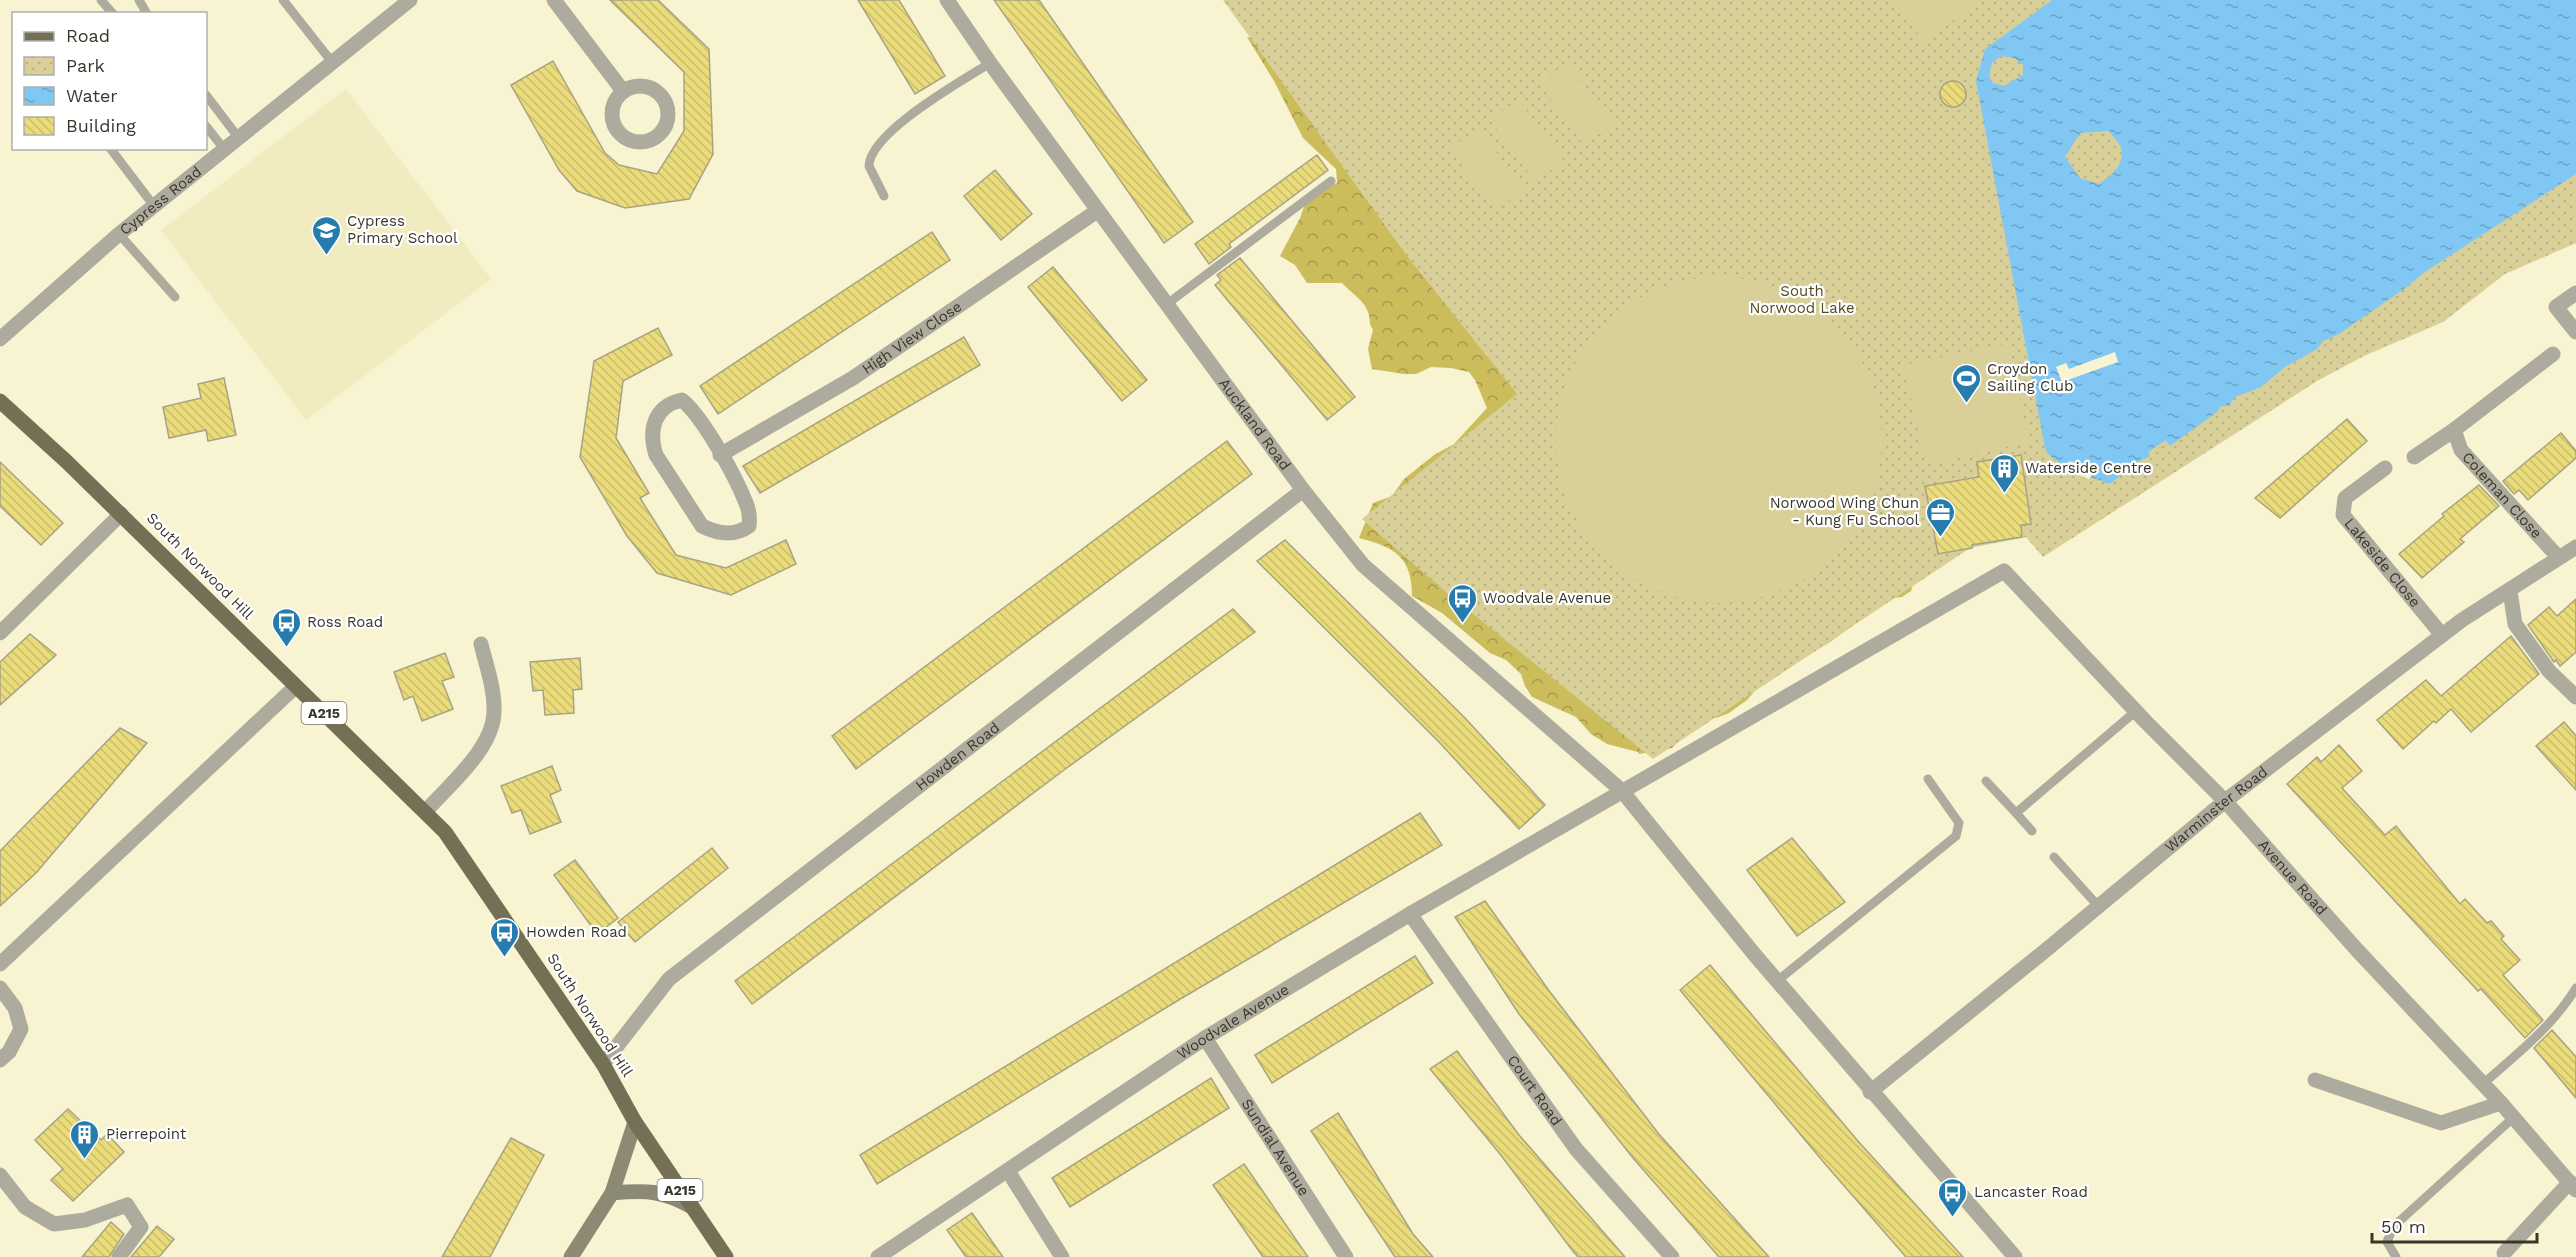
<svg xmlns="http://www.w3.org/2000/svg" width="2576" height="1257" viewBox="0 0 2576 1257" font-family="'Work Sans',sans-serif">
<style>
.built{fill:#f1ebc0}
.forest{fill:url(#forest-crowns)}
.park{fill:url(#park-dots)}
.pitch{fill:#d8d098}
.water{fill:url(#water-ripples);fill-rule:evenodd}
.pier{fill:#f8f3d0}
.building{fill:url(#building-back-hatch);stroke:#a8a383;stroke-width:1.5}
.lines{fill:none;stroke-linecap:round;stroke-linejoin:round}
.lane{stroke:#adab9d;stroke-width:9}
.street{stroke:#adab9d;stroke-width:15}
.secondary{stroke:#8c8974;stroke-width:15}
.primary{stroke:#747056;stroke-width:15}
.labels{text-anchor:middle;stroke-width:4.5;stroke-linejoin:round;paint-order:stroke}
.shield{fill:#fff;stroke:#74736a;stroke-width:1.5}
.shield-label{font-size:14px;font-weight:bold;fill:#39372a}
.street-label{font-size:15px;fill:#39372a;stroke:#fff}
.poi-label{font-size:15px;fill:#39372a;stroke:#fff;text-anchor:start}
.park-label{font-size:15px;fill:#514b22;stroke:#fff}
</style>
<defs>
<pattern id="forest-crowns" width="20" height="18" patternUnits="userSpaceOnUse" patternTransform="scale(1.5)"><rect width="20" height="18" fill="#cbbc5c"/><path d="M2 6a3 3 0 1 1 6 0M12 15a3 3 0 1 1 6 0" fill="none" stroke="#a69a4c"/></pattern>
<pattern id="park-dots" width="8" height="8" patternUnits="userSpaceOnUse" patternTransform="scale(1.5)"><rect width="8" height="8" fill="#d8d098"/><path d="M2 2h.1M6 6h.1" fill="none" stroke="#bab383" stroke-width="1.8" stroke-linecap="round"/></pattern>
<pattern id="water-ripples" width="26" height="14" patternUnits="userSpaceOnUse" patternTransform="scale(1.5)"><rect width="26" height="14" fill="#81c7f4"/><path d="M2 4q2-2 4 0t4 0M15 11q2-2 4 0t4 0" fill="none" stroke="#6ba2c6"/></pattern>
<pattern id="building-back-hatch" width="6" height="6" patternUnits="userSpaceOnUse" patternTransform="scale(1.5)"><rect width="6" height="6" fill="#eadb7b"/><path d="M-1 5l2 2M0 0l6 6M5-1l2 2" fill="none" stroke="#c9bd6a"/></pattern>
</defs>
<rect width="100%" height="100%" fill="#f8f3d0"/>
<!-- built -->
<polygon class="built" points="346,89 491,279 306,420 161,230"/>
<!-- forest -->
<path class="forest" d="M1247,37L1259,39L1914,582L1911,591L1902,597L1891,598L1830,642L1760,685L1747,700L1729,713L1716,718H1701L1672,748L1639,754L1638,752L1607,744L1591,734L1576,717L1532,697L1525,686L1521,674L1506,660L1490,653L1442,613L1412,596C1412,556 1394,547 1359,538L1373,503L1392,496L1404,479L1434,455L1454,444L1487,408L1475,380L1469,372L1451,368L1431,367L1416,374H1404L1372,369L1368,349L1373,330C1368,322 1371,321 1368,312C1364,300 1350,292 1342,283H1307L1295,265L1280,256L1300,218L1309,193L1337,183L1336,169L1303,138L1274,81Z"/>
<!-- park -->
<polygon class="park" points="1223,0 2576,0 2576,243 2505,274 2443,322 2364,356 2317,381 2043,557 2026,537 1970,548 1653,759 1447,593 1362,519 1517,394 1407,256"/>
<!-- pitch -->
<g class="pitch">
<polygon points="1892,0 1981,0 1924,42"/>
<polygon points="1568,62 1613,124 1584,145 1539,83"/>
<polygon points="1518,99 1564,161 1535,182 1490,120"/>
<polygon points="1479,128 1524,190 1496,211 1450,149"/>
<circle cx="1719" cy="440" r="163"/>
<polygon points="2009,343 2028,442 1926,465 1903,365"/>
</g>
<!-- water -->
<path class="water" d="M2052,0H2576V174L2425,272L2404,289L2339,334L2323,341L2317,349L2285,367L2261,387L2235,397L2229,405L2220,407L2217,412L2170,446L2166,440L2148,452L2150,456L2134,464L2110,484C2092,477 2052,466 2045,448L1976,81L1985,49ZM2001,56L2014,58L2023,65V75L2004,86L1993,83L1989,76L1992,63ZM2109,131C2112,136 2119,142 2121,148C2126,164 2110,177 2099,184L2080,178L2065,157L2080,133Z"/>
<!-- pier -->
<g class="pier">
<polygon points="2115,352 2118,362 2062,382 2056,367 2066,363 2069,369"/>
<polygon points="2069,461 2095,470 2089,479 2084,477 2067,470"/>
</g>
<!-- building -->
<g class="building">
<polygon points="610,0 658,0 709,49 713,154 689,199 625,208 577,191 559,170 511,85 553,61 605,153 619,165 657,174 684,131 684,72"/>
<polygon points="858,0 899,0 945,76 915,94"/>
<polygon points="994,0 1039,0 1193,222 1164,243"/>
<circle cx="1953" cy="94" r="13"/>
<polygon points="1317,155 1328,170 1229,244 1231,247 1209,264 1195,244"/>
<polygon points="995,170 1032,214 1001,240 964,196"/>
<polygon points="932,232 950,260 718,414 700,386"/>
<polygon points="1240,258 1355,397 1327,420 1215,285 1221,280 1217,275"/>
<polygon points="1053,267 1147,380 1122,401 1028,287"/>
<polygon points="658,328 672,355 623,381 616,438 649,493 640,498 676,555 726,568 786,540 796,564 731,595 657,573 627,536 580,457 594,361"/>
<polygon points="964,337 980,365 760,493 743,466"/>
<polygon points="224,378 236,435 208,441 206,430 169,438 163,407 201,398 198,384"/>
<polygon points="2347,419 2367,441 2280,518 2255,498"/>
<polygon points="2561,433 2576,451 2576,458 2528,500 2519,490 2514,494 2503,481"/>
<polygon points="1227,441 1252,474 856,769 832,736"/>
<polygon points="2021,455 2031,524 2021,525 2022,537 1972,545 1972,548 1938,554 1925,486 1979,477 1977,462"/>
<polygon points="0,462 63,523 41,545 0,506"/>
<polygon points="2479,485 2499,506 2460,539 2464,542 2422,578 2399,554 2444,516 2442,514"/>
<polygon points="1285,540 1465,718 1545,805 1519,829 1439,742 1257,561"/>
<polygon points="2576,599 2576,652 2560,666 2556,660 2554,662 2528,625 2549,607 2557,616"/>
<polygon points="1233,609 1255,632 1064,770 752,1004 735,981"/>
<polygon points="30,634 56,655 0,705 0,662"/>
<polygon points="2511,636 2539,674 2471,732 2451,709 2436,723 2434,721 2403,749 2377,720 2426,680 2441,696"/>
<polygon points="445,653 454,677 442,681 453,709 422,721 413,696 404,700 394,672"/>
<polygon points="580,658 582,689 573,690 574,713 545,715 543,690 533,691 530,662"/>
<polygon points="2564,722 2576,736 2576,790 2536,746"/>
<polygon points="120,728 147,743 36,873 0,906 0,851"/>
<polygon points="2339,745 2362,771 2342,788 2385,835 2396,826 2460,904 2465,899 2487,923 2491,921 2504,936 2501,939 2520,960 2503,975 2543,1020 2525,1038 2481,989 2478,991 2287,784 2317,757 2321,762"/>
<polygon points="552,766 561,790 550,795 561,822 530,834 521,810 512,813 501,786"/>
<polygon points="1420,813 1442,845 1182,998 877,1184 860,1155"/>
<polygon points="1792,838 1845,902 1797,936 1747,870"/>
<polygon points="712,848 728,868 635,942 618,922"/>
<polygon points="575,860 618,918 597,934 554,875"/>
<polygon points="1485,901 1550,992 1658,1133 1769,1257 1719,1257 1633,1158 1519,1014 1455,917"/>
<polygon points="1415,956 1433,983 1272,1083 1255,1055"/>
<polygon points="1710,965 1857,1140 1963,1257 1906,1257 1826,1165 1680,990"/>
<polygon points="2552,1030 2576,1057 2576,1098 2534,1048"/>
<polygon points="1457,1051 1519,1135 1625,1257 1578,1257 1572,1250 1500,1154 1430,1069"/>
<polygon points="1211,1078 1229,1108 1070,1207 1052,1178"/>
<polygon points="68,1109 101,1140 107,1134 124,1152 73,1201 51,1180 63,1169 35,1140"/>
<polygon points="1338,1113 1413,1234 1433,1257 1395,1257 1311,1131"/>
<polygon points="511,1138 544,1155 490,1257 442,1257"/>
<polygon points="1244,1164 1308,1257 1263,1257 1213,1185"/>
<polygon points="972,1213 1003,1257 966,1257 947,1230"/>
<polygon points="111,1222 124,1234 109,1257 82,1257"/>
<polygon points="157,1226 174,1239 159,1257 131,1257"/>
</g>
<g class="lines">
<!-- lane -->
<g class="lane">
<polyline points="101,0 113,14"/>
<polyline points="139,0 147,14"/>
<polyline points="283,0 332,62"/>
<polyline points="206,95 238,137"/>
<polyline points="206,126 224,149"/>
<polyline points="110,148 154,206"/>
<path d="M884,196L869,166C870,132 962,81 990,63"/>
<polyline points="119,234 175,297"/>
<polyline points="1167,304 1331,181"/>
<polyline points="1986,781 2016,813 2136,711"/>
<polyline points="2016,813 2032,831"/>
<polyline points="2054,857 2099,907"/>
<polyline points="1777,981 1956,836 1959,823 1928,779"/>
<path d="M2483,1084C2517,1054 2552,1027 2576,988"/>
<polyline points="2396,1257 2387,1242 2393,1227 2514,1117"/>
</g>
<!-- street -->
<g class="street">
<polyline points="554,0 623,91"/>
<path id="s1" d="M947,0L990,63L1303,490L1363,565L1622,791L1754,954L2015,1257"/>
<circle cx="640" cy="114" r="28"/>
<polyline points="2576,293 2556,307 2576,332"/>
<path id="s2" d="M0,339L119,234L410,0"/>
<path id="s3" d="M2553,354L2454,430L2461,450L2558,557"/>
<path d="M682,400C703,417 736,477 746,503C750,512 750,518 749,526C734,537 718,534 702,526L656,455C648,430 654,406 682,400Z"/>
<path id="s4" d="M720,455L853,378L1097,211"/>
<polyline points="2414,457 2454,430"/>
<path id="s5" d="M2385,468L2345,498L2343,515L2442,635"/>
<polyline points="2510,591 2515,624 2549,671 2576,697"/>
<polyline points="0,633 121,514"/>
<path d="M425,812C449,785 493,749 494,712C495,689 486,665 481,644"/>
<path id="s6" d="M1410,914L1576,1149L1672,1257"/>
<polyline points="0,964 295,687"/>
<polyline points="0,988 15,1008 21,1029 9,1052 0,1060"/>
<path id="s7" d="M1205,1038L1346,1257"/>
<path id="s8" d="M603,1064L669,979L1303,490"/>
<polyline points="2315,1080 2441,1123 2501,1103"/>
<path id="s9" d="M1870,1092L2046,950L2225,801L2462,620L2576,547"/>
<polyline points="1008,1171 1062,1257"/>
<polyline points="0,1175 25,1207 54,1224 85,1220 127,1205 141,1227 119,1257"/>
<polyline points="2504,1253 2570,1182"/>
<path id="s10" d="M878,1257L1205,1038L1410,914L2004,571L2146,722L2225,801L2357,950L2501,1103L2576,1190"/>
</g>
<!-- secondary -->
<g class="secondary">
<path d="M612,1193C646,1190 662,1190 692,1207"/>
<polyline points="571,1257 612,1193 635,1122"/>
</g>
<!-- primary -->
<polyline class="primary" points="0,401 67,462 445,832 603,1064 635,1122 726,1257"/>
</g>
<!-- icons -->
<defs>
<symbol id="school-pin" viewBox="-11 -11 22 30"><path d="M0 17L-7.5 6A9.5 9.5 0 1 1 7.5 6Z" fill="#267cac" stroke="#fff"/><path d="M0-5L7-2L0 1L-7-2ZM-4 1L0 2.5L4 1V4Q0 6-4 4Z" fill="#fff"/></symbol>
<symbol id="stadium-pin" viewBox="-11 -11 22 30"><path d="M0 17L-7.5 6A9.5 9.5 0 1 1 7.5 6Z" fill="#267cac" stroke="#fff"/><path d="M0-5a6.5 5 0 1 0 0 10a6.5 5 0 1 0 0-10ZM-3.5-1.8h7v3.6h-7Z" fill="#fff"/></symbol>
<symbol id="building-pin" viewBox="-11 -11 22 30"><path d="M0 17L-7.5 6A9.5 9.5 0 1 1 7.5 6Z" fill="#267cac" stroke="#fff"/><path d="M-4-6H4V6H1V3H-1V6H-4ZM-2.5-4.3h1.7v1.8h-1.7ZM.8-4.3h1.7v1.8H.8ZM-2.5-1h1.7V.8h-1.7ZM.8-1h1.7V.8H.8Z" fill="#fff"/></symbol>
<symbol id="office-pin" viewBox="-11 -11 22 30"><path d="M0 17L-7.5 6A9.5 9.5 0 1 1 7.5 6Z" fill="#267cac" stroke="#fff"/><path d="M-6-3h4V-5.5h4V-3h4V5H-6ZM-1-4.5V-3h2v-1.5ZM-6 0V1H6V0Z" fill="#fff"/></symbol>
<symbol id="bus-pin" viewBox="-11 -11 22 30"><path d="M0 17L-7.5 6A9.5 9.5 0 1 1 7.5 6Z" fill="#267cac" stroke="#fff"/><path d="M-5-6H5V4H4V6H2V4H-2V6H-4V4H-5ZM-3.5-4V0h7V-4ZM-3.5 1.2v1.5H-2V1.2ZM2 1.2v1.5H3.5V1.2Z" fill="#fff"/></symbol>
</defs>
<g fill-rule="evenodd">
<use href="#school-pin" x="310" y="214" width="33" height="45"/>
<use href="#stadium-pin" x="1950" y="362" width="33" height="45"/>
<use href="#building-pin" x="1988" y="452" width="33" height="45"/>
<use href="#office-pin" x="1924" y="496" width="33" height="45"/>
<use href="#bus-pin" x="1446" y="582" width="33" height="45"/>
<use href="#bus-pin" x="270" y="606" width="33" height="45"/>
<use href="#bus-pin" x="488" y="916" width="33" height="45"/>
<use href="#building-pin" x="68" y="1118" width="33" height="45"/>
<use href="#bus-pin" x="1936" y="1176" width="33" height="45"/>
</g>
<g class="labels">
<!-- shield labels -->
<g class="shield">
<rect x="301.5" y="702" width="45" height="22" rx="4.5"/>
<rect x="657.5" y="1179" width="45" height="22" rx="4.5"/>
</g>
<g class="shield-label">
<text x="324" y="718">A215</text>
<text x="680" y="1195">A215</text>
</g>
<!-- street labels -->
<g class="street-label">
<text dy="5" stroke="none"><textPath href="#s2" startOffset="212">Cypress Road</textPath></text>
<text dy="5" stroke="none"><textPath href="#s4" startOffset="225">High View Close</textPath></text>
<text dy="5" stroke="none"><textPath href="#s1" startOffset="524">Auckland Road</textPath></text>
<text dy="5" stroke="none"><textPath href="#s3" startOffset="207">Coleman Close</textPath></text>
<text dy="5" stroke="none"><textPath href="#s5" startOffset="129">Lakeside Close</textPath></text>
<text transform="translate(200 566) rotate(45)" y="5">South Norwood Hill</text>
<text dy="5" stroke="none"><textPath href="#s8" startOffset="472">Howden Road</textPath></text>
<text dy="5" stroke="none"><textPath href="#s9" startOffset="447">Warminster Road</textPath></text>
<text dy="5" stroke="none"><textPath href="#s10" startOffset="1740">Avenue Road</textPath></text>
<text transform="translate(590 1015) rotate(57)" y="5">South Norwood Hill</text>
<text dy="5" stroke="none"><textPath href="#s10" startOffset="426">Woodvale Avenue</textPath></text>
<text dy="5" stroke="none"><textPath href="#s6" startOffset="216">Court Road</textPath></text>
<text dy="5" stroke="none"><textPath href="#s7" startOffset="130">Sundial Avenue</textPath></text>
</g>
<!-- poi labels -->
<g class="poi-label">
<text x="347" y="226">Cypress<tspan x="347" dy="17">Primary School</tspan></text>
<text x="1987" y="374">Croydon<tspan x="1987" dy="17">Sailing Club</tspan></text>
<text x="2025" y="473">Waterside Centre</text>
<text x="1919" y="508" text-anchor="end">Norwood Wing Chun<tspan x="1919" dy="17">- Kung Fu School</tspan></text>
<text x="1483" y="603">Woodvale Avenue</text>
<text x="307" y="627">Ross Road</text>
<text x="526" y="937">Howden Road</text>
<text x="106" y="1139">Pierrepoint</text>
<text x="1974" y="1197">Lancaster Road</text>
</g>
<!-- park labels -->
<g class="park-label">
<text x="1802" y="296">South<tspan x="1802" dy="17">Norwood Lake</tspan></text>
</g>
</g>
<!-- legend -->
<rect x="12" y="12" width="195" height="138" fill="#ffffff" stroke="#b0afaa" stroke-width="1.5"/>
<rect x="24" y="32" width="30" height="9" fill="#747056" stroke="#b0afaa" stroke-width="1.5"/>
<text x="66" y="42" font-size="18" fill="#39372a">Road</text>
<rect x="24" y="57" width="30" height="18" fill="url(#park-dots)" stroke="#b0afaa" stroke-width="1.5"/>
<text x="66" y="72" font-size="18" fill="#39372a">Park</text>
<rect x="24" y="87" width="30" height="18" fill="url(#water-ripples)" stroke="#b0afaa" stroke-width="1.5"/>
<text x="66" y="102" font-size="18" fill="#39372a">Water</text>
<rect x="24" y="117" width="30" height="18" fill="url(#building-back-hatch)" stroke="#b0afaa" stroke-width="1.5"/>
<text x="66" y="132" font-size="18" fill="#39372a">Building</text>
<!-- scale -->
<path d="M2372 1233v9h165v-9" fill="none" stroke="#39372a" stroke-width="3"/>
<text x="2381" y="1233" font-size="18" fill="#39372a" stroke="#ffffff" stroke-width="4.5" paint-order="stroke">50 m</text>
</svg>
